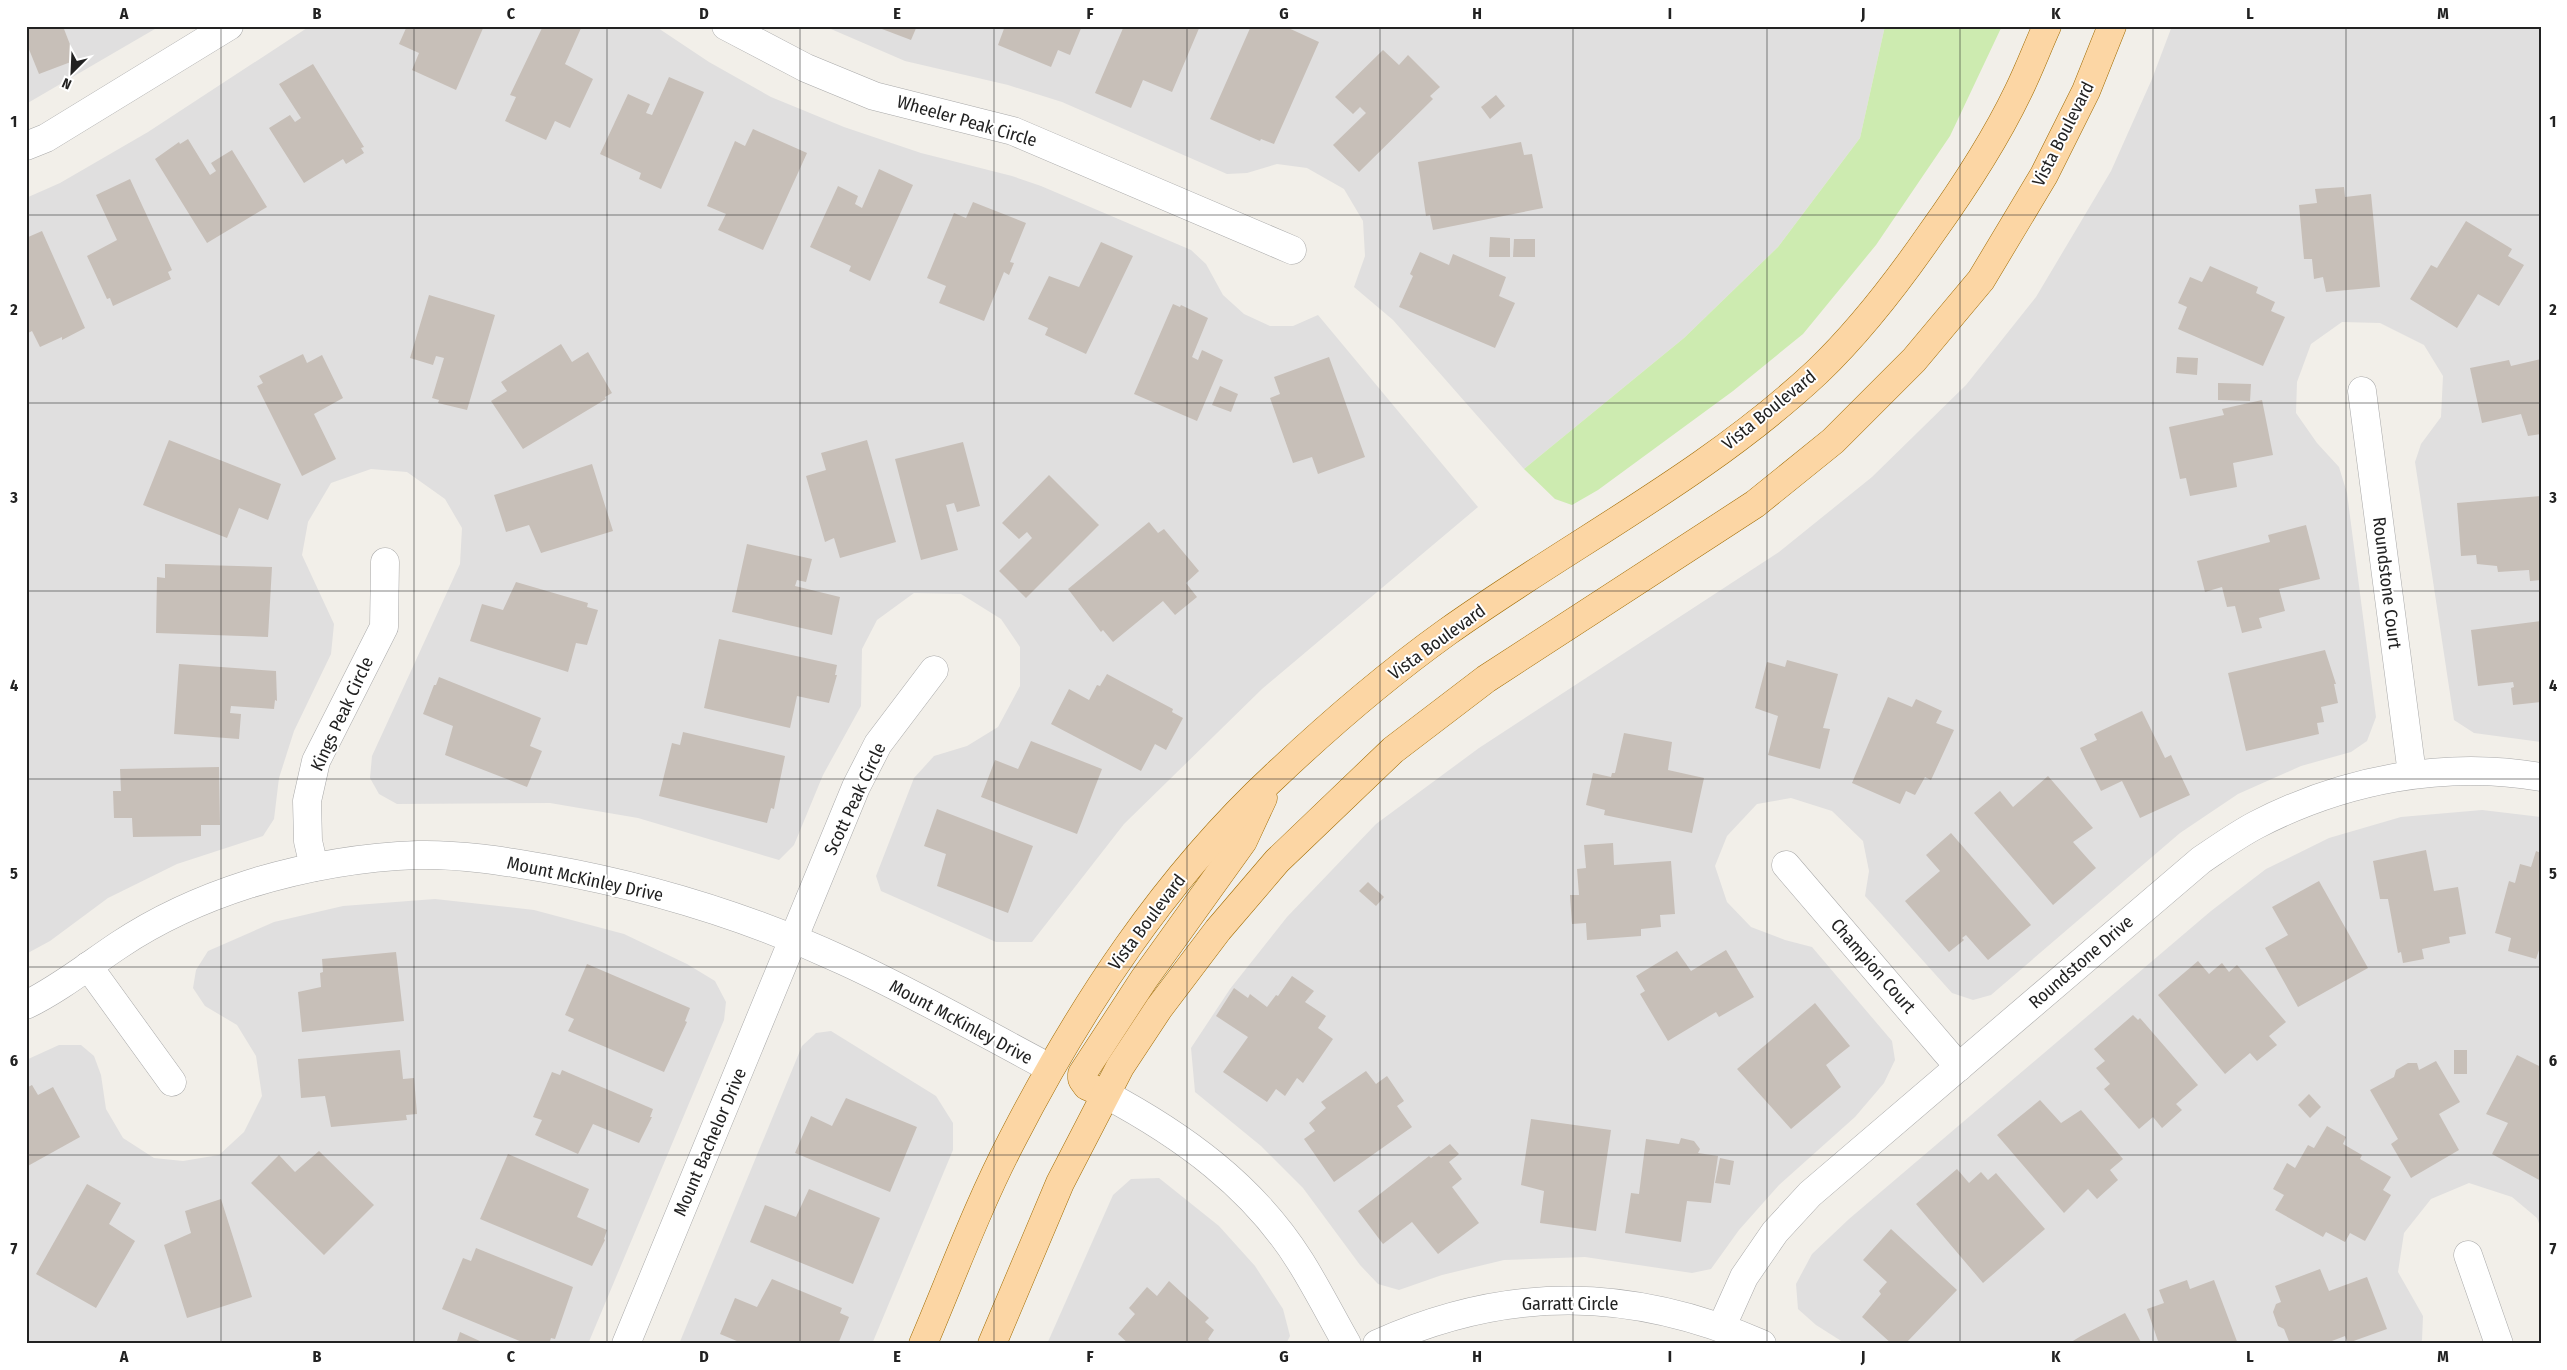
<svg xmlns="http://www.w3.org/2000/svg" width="2567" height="1370" viewBox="0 0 2567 1370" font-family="'Fira Sans Condensed',sans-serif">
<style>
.residential{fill:#e0dfdf}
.grass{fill:#cdebb0}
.building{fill:#c7bfb8}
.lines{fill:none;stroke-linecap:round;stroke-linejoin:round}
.minor-casing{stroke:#a9a9a9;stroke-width:29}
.major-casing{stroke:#a06b00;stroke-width:29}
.minor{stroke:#fff;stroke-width:28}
.major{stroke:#fcd6a4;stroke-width:28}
.grid{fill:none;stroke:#222;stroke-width:1;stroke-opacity:0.55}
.labels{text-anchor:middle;stroke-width:4;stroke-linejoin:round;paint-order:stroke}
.street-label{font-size:18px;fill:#222;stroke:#fff}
.neatline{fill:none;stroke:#222;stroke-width:2}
.grid-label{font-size:16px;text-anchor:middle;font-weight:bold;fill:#222}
</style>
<rect width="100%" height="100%" fill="#f2efe9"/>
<!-- residential -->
<g class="residential">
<polygon points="26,26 160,26 26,104"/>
<polygon points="310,26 655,26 709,62 771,97 844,127 921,153 1012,176 1041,186 1191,250 1206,264 1223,295 1244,314 1270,326 1293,326 1318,315 1478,507 1262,689 1124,824 1032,942 996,942 881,891 876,876 914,778 934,756 967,746 998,727 1020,686 1020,647 1001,619 961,594 914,593 877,620 862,649 861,706 823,775 794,845 779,860 638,818 550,803 397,804 379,794 370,778 372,756 460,564 462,528 445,499 407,472 371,469 331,483 308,522 302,555 334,624 331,654 294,731 279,778 274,819 263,836 177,864 108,898 50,941 26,954 26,198 60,183 148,132"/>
<polygon points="824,26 1885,26 1860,138 1778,247 1684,338 1524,469 1393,320 1354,287 1365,256 1363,221 1344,189 1307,168 1277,164 1247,173 1227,174 1062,102 1008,85 905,61"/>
<polygon points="2172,26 2541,26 2541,742 2474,733 2454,720 2415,462 2421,444 2441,417 2443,376 2424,345 2380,323 2342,322 2311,344 2297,382 2296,413 2317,443 2339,467 2347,493 2376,717 2367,741 2351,752 2301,766 2238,794 2180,833 1991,995 1973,1000 1952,993 1865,896 1869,871 1863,841 1832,811 1791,798 1757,804 1727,836 1715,866 1727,902 1751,927 1785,940 1812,947 1892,1041 1895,1060 1884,1083 1855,1117 1779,1185 1739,1230 1711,1269 1692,1273 1585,1257 1504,1260 1442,1275 1399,1290 1378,1284 1360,1265 1303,1188 1261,1146 1195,1092 1191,1048 1230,989 1287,917 1376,824 1479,748 1779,552 1872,477 1966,385 2036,297 2111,171 2152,79"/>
<polygon points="2482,810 2541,817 2541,1229 2537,1218 2512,1197 2469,1183 2431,1199 2404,1233 2398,1272 2423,1316 2422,1340 2420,1344 1846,1344 1816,1325 1798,1309 1796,1284 1812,1254 1849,1219 2211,911 2266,869 2329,838 2401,817"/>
<polygon points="435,899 534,910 624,934 687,964 715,981 726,1002 724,1020 588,1344 26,1344 26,1060 59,1045 81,1045 94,1056 101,1075 106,1109 123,1138 154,1158 183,1161 219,1155 244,1132 262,1096 256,1056 237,1025 205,1006 193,988 196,970 208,951 274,922 343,906"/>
<polygon points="831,1031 936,1096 953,1123 953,1150 872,1344 679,1344 802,1046 816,1033"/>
<polygon points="1159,1178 1219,1226 1255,1266 1283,1309 1290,1336 1286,1344 1047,1344 1113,1195 1131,1179"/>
</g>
<!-- grass -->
<polygon class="grass" points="1885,26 2002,26 1950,136 1876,245 1803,334 1733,391 1598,490 1572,505 1555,499 1524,469 1684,338 1778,247 1860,138"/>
<!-- building -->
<g class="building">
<polygon points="26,26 71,26 64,29 76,60 39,74 26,42"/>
<polygon points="407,26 484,26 456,90 412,70 419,53 399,44"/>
<polygon points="543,26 582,26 565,64 593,79 570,128 555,121 546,140 505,121 516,97 510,95"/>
<polygon points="884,26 917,26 911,40 882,29"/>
<polygon points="1005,26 1082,26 1070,55 1058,50 1051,67 998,45"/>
<polygon points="1124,26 1200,26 1172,92 1143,80 1131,108 1095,93"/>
<polygon points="1251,26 1284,26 1319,42 1274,144 1261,139 1260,141 1210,119"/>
<polygon points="1383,50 1399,65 1408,55 1440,87 1430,96 1433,99 1359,172 1333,145 1366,113 1360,107 1353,114 1335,97"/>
<polygon points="313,64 364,147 361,148 364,153 346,164 343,159 304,183 269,128 290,115 295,122 301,118 279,84"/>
<polygon points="669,77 704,92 661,189 639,179 641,173 600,154 628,94 650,104 646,113 652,115"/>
<polygon points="1496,95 1505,106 1490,119 1481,107"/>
<polygon points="753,129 807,153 763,250 718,230 726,214 707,206 735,141 745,146"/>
<polygon points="188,139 210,175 216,171 211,163 232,150 267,207 207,243 155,159 179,142 180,144"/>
<polygon points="1521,142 1524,155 1532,154 1543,208 1433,230 1430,215 1426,216 1418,162"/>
<polygon points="879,169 913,185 870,281 849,271 851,266 810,247 838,186 858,196 855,204 862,208"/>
<polygon points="130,179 172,270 168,272 171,279 113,306 110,298 107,299 87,256 117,240 96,195"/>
<polygon points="2344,187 2345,197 2371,194 2380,287 2326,292 2323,277 2314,279 2312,259 2304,259 2299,205 2317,203 2315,189"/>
<polygon points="973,202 1026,223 1010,262 1014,263 1009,275 1004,272 984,321 939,303 946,286 927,278 954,213 966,218"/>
<polygon points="2466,221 2512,249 2508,256 2524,265 2499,306 2478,294 2457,328 2410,299 2431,265 2437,268"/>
<polygon points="42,231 85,328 62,340 62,337 40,347 32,331 26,334 26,238"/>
<polygon points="1490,237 1510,238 1510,257 1489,257"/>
<polygon points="1514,239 1535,239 1535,257 1513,257"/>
<polygon points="1101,242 1133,256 1086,354 1045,335 1048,328 1028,319 1049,276 1079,287"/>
<polygon points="1420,252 1449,265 1453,254 1506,277 1499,296 1515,303 1495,348 1399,307 1413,276 1410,274"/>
<polygon points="2210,266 2258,287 2256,293 2275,302 2271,311 2285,317 2263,366 2178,329 2187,307 2178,303 2190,277 2202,282"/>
<polygon points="429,295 495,315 467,410 438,403 439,400 432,398 444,358 436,356 433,365 410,358"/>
<polygon points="1173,304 1180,307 1181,305 1208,318 1192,357 1198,360 1202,350 1223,360 1197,421 1134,394"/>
<polygon points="561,344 572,362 588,352 612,393 605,397 606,399 523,449 491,401 507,391 501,382"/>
<polygon points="303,354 307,363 322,355 343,398 314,414 336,459 302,476 257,386 263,383 259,376"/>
<polygon points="1329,357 1365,457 1318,474 1312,457 1293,463 1270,398 1280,394 1274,377"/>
<polygon points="2177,357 2198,358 2197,375 2176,373"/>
<polygon points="2541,359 2541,434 2528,436 2521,414 2482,423 2470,368 2509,360 2511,366"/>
<polygon points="2218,383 2251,384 2250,401 2218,400"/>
<polygon points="1220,386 1238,394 1231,412 1212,405"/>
<polygon points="2262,400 2273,455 2233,463 2237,487 2190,496 2186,478 2180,479 2169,427 2224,415 2222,409"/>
<polygon points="169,440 281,484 268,520 239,508 227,538 143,505"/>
<polygon points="867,440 896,542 840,558 834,538 825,542 806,476 826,470 821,453"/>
<polygon points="963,442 980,506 957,512 954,503 946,505 958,550 921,560 895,459"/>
<polygon points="592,464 613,531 541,553 529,525 506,532 494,495"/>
<polygon points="1049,475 1099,525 1026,598 999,571 1032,538 1027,532 1019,539 1002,523"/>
<polygon points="2541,496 2541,580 2530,581 2529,570 2498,572 2497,566 2477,564 2476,555 2461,556 2457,503"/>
<polygon points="1149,522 1158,533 1164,529 1199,571 1186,583 1197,597 1175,615 1163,601 1113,642 1103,630 1101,632 1068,589"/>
<polygon points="2306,525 2320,579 2279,589 2285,611 2259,618 2262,628 2242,633 2235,606 2227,607 2222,587 2205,592 2197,561 2270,542 2268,535"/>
<polygon points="747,544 812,559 806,582 797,580 795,586 840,597 832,635 732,612"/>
<polygon points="165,564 272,567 268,637 156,633 157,577 165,578"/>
<polygon points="516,582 588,603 587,607 598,610 587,645 576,643 568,672 470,641 482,604 503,610"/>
<polygon points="2541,621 2541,702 2513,705 2511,688 2514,687 2513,682 2478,686 2471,630"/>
<polygon points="719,639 837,665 835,675 837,675 829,703 797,696 790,728 704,708"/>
<polygon points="2325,650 2336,684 2334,684 2338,703 2321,707 2324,722 2317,723 2319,734 2246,751 2228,673"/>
<polygon points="1787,660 1838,674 1823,728 1830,729 1820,769 1768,755 1778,716 1755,708 1767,662 1785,667"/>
<polygon points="179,664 276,671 277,701 275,700 274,709 231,706 230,713 241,714 239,739 174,734"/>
<polygon points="1107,674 1173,709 1172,712 1183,718 1166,750 1155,744 1141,771 1051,724 1069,689 1089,700 1097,685 1100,686"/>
<polygon points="439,677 541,718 530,746 542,751 527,787 445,755 453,726 423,714 434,685 436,685"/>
<polygon points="1888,697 1912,707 1916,699 1942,711 1936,723 1954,730 1931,780 1925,777 1915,795 1906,791 1900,804 1852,783"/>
<polygon points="2142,711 2165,758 2171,755 2190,795 2140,818 2122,781 2101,791 2080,748 2097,740 2094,734"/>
<polygon points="683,732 785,756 774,809 771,808 767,823 659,796 672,743 680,745"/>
<polygon points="1624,733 1672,742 1668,770 1704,778 1692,833 1604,815 1605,810 1586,805 1593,773 1611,777 1612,773 1615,773"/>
<polygon points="1031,741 1102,769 1077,834 981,797 995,760 1018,769"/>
<polygon points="219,767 220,825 201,825 201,836 133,837 132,818 114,818 113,791 121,791 120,769"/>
<polygon points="2048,776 2093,828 2073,842 2096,868 2053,905 1974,813 2000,791 2013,807"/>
<polygon points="937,809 1033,846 1008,913 937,886 946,854 924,846"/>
<polygon points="1951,833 2031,925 1988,960 1966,935 1962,938 1964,940 1949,952 1905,901 1940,871 1926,855"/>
<polygon points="1613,843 1614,865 1671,861 1675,914 1660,915 1661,927 1641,929 1641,936 1587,940 1586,923 1572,924 1570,895 1579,895 1577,869 1586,868 1584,845"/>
<polygon points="2426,850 2434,891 2458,887 2466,934 2449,937 2450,943 2422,949 2424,959 2403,963 2401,952 2398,953 2388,899 2380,899 2373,861"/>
<polygon points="2536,851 2541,853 2541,950 2539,950 2536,959 2508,951 2511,938 2495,933 2509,881 2515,883 2520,864 2531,867"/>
<polygon points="2319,881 2368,968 2298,1007 2265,948 2288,935 2272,907"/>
<polygon points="1368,882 1384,897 1376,906 1359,891"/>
<polygon points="1726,950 1754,997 1719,1017 1716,1012 1668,1041 1640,994 1645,991 1636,976 1677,951 1691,971"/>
<polygon points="396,952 404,1021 302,1032 298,992 321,987 320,973 323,972 322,959"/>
<polygon points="2198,961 2209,974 2222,963 2229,972 2237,965 2286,1022 2269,1036 2277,1045 2257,1061 2250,1053 2225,1074 2158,995"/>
<polygon points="587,964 690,1008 685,1021 687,1022 664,1072 568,1031 574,1019 565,1015"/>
<polygon points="1292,976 1314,991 1305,1002 1326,1016 1318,1028 1333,1039 1303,1083 1297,1078 1285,1096 1276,1089 1267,1102 1223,1072 1248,1037 1216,1016 1234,988 1248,998 1250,994 1267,1007 1276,995 1278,996"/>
<polygon points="1815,1003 1850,1046 1826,1065 1841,1087 1791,1129 1737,1069"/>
<polygon points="2133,1015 2138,1020 2140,1018 2198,1085 2176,1104 2182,1110 2162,1128 2153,1117 2139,1129 2104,1089 2110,1084 2096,1068 2105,1061 2094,1049"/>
<polygon points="400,1050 403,1079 414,1078 417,1114 406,1115 407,1120 331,1127 325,1096 301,1098 298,1059"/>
<rect x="2454" y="1050" width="13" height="24"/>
<polygon points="2517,1055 2541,1067 2541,1181 2492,1154 2508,1123 2486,1114"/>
<polygon points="2436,1061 2460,1102 2439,1114 2459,1150 2411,1178 2391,1144 2398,1139 2370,1090 2394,1077 2396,1070 2408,1063 2417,1063 2419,1070"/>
<polygon points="562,1070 653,1109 650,1117 652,1117 639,1143 593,1124 578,1154 535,1135 542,1120 533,1117 552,1072 560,1075"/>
<polygon points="1366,1071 1376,1084 1387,1076 1404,1101 1397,1106 1412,1127 1334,1182 1304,1139 1315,1131 1309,1123 1326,1108 1321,1102"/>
<polygon points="32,1085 38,1095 53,1087 80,1137 26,1167 26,1088"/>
<polygon points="2309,1094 2321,1107 2310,1118 2298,1105"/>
<polygon points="846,1098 917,1127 890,1192 795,1153 811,1116 832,1126"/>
<polygon points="2040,1100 2061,1123 2081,1110 2123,1159 2110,1170 2118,1180 2097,1199 2088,1189 2064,1213 1997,1135"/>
<polygon points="1531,1119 1611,1130 1596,1231 1540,1223 1544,1191 1521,1185"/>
<polygon points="2327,1126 2346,1137 2343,1144 2362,1155 2360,1159 2391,1177 2383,1190 2391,1195 2365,1241 2350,1233 2345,1242 2326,1232 2323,1237 2275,1210 2284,1195 2273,1189 2287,1163 2295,1168 2308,1145 2314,1148"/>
<polygon points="1681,1138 1694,1141 1700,1149 1698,1153 1718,1156 1711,1203 1687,1201 1681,1242 1625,1233 1631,1193 1639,1194 1646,1139 1679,1144"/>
<polygon points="1450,1144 1459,1154 1449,1162 1462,1179 1452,1187 1479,1223 1438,1254 1412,1222 1383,1244 1358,1211 1429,1156 1431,1158"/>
<polygon points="319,1151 374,1205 324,1255 251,1183 279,1155 295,1172"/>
<polygon points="508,1154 589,1189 577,1217 607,1230 604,1239 605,1240 592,1266 480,1219"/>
<polygon points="1720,1158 1734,1161 1730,1185 1715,1183"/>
<polygon points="1957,1169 1969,1183 1981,1172 1988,1180 1996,1173 2045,1229 1983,1283 1916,1204"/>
<polygon points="87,1184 121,1203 109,1224 135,1241 96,1308 36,1274"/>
<polygon points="809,1189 880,1218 853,1284 750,1242 765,1205 796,1217"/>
<polygon points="221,1199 252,1297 187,1318 164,1245 191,1233 185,1211"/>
<polygon points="1891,1229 1957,1290 1905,1344 1892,1344 1862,1317 1881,1294 1879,1291 1887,1282 1863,1260"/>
<polygon points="476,1248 573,1287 555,1339 551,1338 549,1344 527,1344 442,1309 463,1258 471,1261"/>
<polygon points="2320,1269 2329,1291 2367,1277 2387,1329 2348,1343 2345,1336 2324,1344 2290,1344 2284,1329 2278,1326 2273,1312 2276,1304 2281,1302 2275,1286"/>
<polygon points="772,1279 842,1308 840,1313 849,1317 838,1344 744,1344 720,1334 735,1298 757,1307"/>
<polygon points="2187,1280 2190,1289 2214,1280 2238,1344 2159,1344 2147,1309 2164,1303 2159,1290"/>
<polygon points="1169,1281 1209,1318 1205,1322 1214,1330 1208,1339 1213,1344 1129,1344 1118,1334 1135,1314 1129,1308 1147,1287 1157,1296"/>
<polygon points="2125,1313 2142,1344 2068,1344 2081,1336"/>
<polygon points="460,1332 482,1342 481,1344 456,1344"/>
</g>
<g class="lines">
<defs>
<g id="minor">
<polyline points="726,26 806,68 874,96 1013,131 1292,250"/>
<polyline points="26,146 46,138 229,26"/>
<polyline points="2362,391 2412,774"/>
<polyline points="1786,865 1959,1067"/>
<polyline points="314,867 308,841 307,801 316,761 384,627 385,562"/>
<polyline points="88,966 172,1082"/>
<path d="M26,1005C59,989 89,965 119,945C158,919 205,898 249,884C304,867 360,857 418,855C460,854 503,861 544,868C647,886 749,917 844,961C914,993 982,1032 1050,1068"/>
<path d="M1105,1094C1182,1135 1253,1186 1300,1261C1317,1288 1331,1316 1347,1344"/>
<polyline points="2468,1255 2499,1344"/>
<path d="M1722,1326L1744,1277L1775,1232L1810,1194L2201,860C2219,848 2237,835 2256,825C2343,780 2444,760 2541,777"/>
<polyline points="626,1344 856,787 878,744 934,670"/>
<path d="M1377,1344C1508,1285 1631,1287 1762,1344"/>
</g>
<g id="major">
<polyline points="1105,1094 1087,1086 1082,1079 1082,1074 1144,979 1243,841 1263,798"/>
<path d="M923,1344C952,1276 978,1205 1012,1140C1081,1006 1165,878 1276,775C1330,724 1387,675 1447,632C1569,545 1707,475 1817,372C1860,331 1896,284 1930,235C1963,189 1994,142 2018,92C2029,70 2037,48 2047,26"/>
<polyline points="992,1344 1060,1183 1120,1067 1159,1008 1218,930 1277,861 1393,750 1486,679 1755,504 1833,441 1914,360 1981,280 2044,175 2086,91 2112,26"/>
</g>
</defs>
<!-- minor casing -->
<use href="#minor" class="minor-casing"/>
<!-- major casing -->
<use href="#major" class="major-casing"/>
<!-- minor -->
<use href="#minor" class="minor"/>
<!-- major -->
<use href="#major" class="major"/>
</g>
<!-- grid -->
<path class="grid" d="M221,26V1344M414,26V1344M607,26V1344M800,26V1344M994,26V1344M1187,26V1344M1380,26V1344M1573,26V1344M1767,26V1344M1960,26V1344M2153,26V1344M2346,26V1344M26,215H2541M26,403H2541M26,591H2541M26,779H2541M26,967H2541M26,1155H2541"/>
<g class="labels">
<!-- street labels -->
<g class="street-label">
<text transform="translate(967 121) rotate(16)" y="6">Wheeler Peak Circle</text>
<text transform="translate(2063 134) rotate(-63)" y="6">Vista Boulevard</text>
<text transform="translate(1769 410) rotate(-39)" y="6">Vista Boulevard</text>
<text transform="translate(2387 583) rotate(83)" y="6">Roundstone Court</text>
<text transform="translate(1437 642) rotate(-36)" y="6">Vista Boulevard</text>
<text transform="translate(342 714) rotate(-65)" y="6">Kings Peak Circle</text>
<text transform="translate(855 799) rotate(-65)" y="6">Scott Peak Circle</text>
<text transform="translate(585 879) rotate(12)" y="6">Mount McKinley Drive</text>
<text transform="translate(1147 922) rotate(-53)" y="6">Vista Boulevard</text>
<text transform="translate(2081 962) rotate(-41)" y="6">Roundstone Drive</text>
<text transform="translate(1873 966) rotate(49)" y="6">Champion Court</text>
<text transform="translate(961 1022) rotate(28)" y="6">Mount McKinley Drive</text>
<text transform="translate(710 1142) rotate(-67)" y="6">Mount Bachelor Drive</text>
<text x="1570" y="1310">Garratt Circle</text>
</g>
</g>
<!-- border -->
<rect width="2567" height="1370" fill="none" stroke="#ffffff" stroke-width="55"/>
<!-- north arrow -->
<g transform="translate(72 72) rotate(204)" stroke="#ffffff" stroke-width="4" paint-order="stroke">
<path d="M0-4L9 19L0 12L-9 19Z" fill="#222222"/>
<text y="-8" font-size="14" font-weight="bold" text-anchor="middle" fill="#222222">N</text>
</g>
<rect x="28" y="28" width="2512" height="1314" class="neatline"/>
<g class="grid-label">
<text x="124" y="19">A</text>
<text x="317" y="19">B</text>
<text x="511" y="19">C</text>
<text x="704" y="19">D</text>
<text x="897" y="19">E</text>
<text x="1090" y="19">F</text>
<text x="1284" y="19">G</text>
<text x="1477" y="19">H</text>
<text x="1670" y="19">I</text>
<text x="1863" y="19">J</text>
<text x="2056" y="19">K</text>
<text x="2250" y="19">L</text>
<text x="2443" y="19">M</text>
<text x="14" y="127">1</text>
<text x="2553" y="127">1</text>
<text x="14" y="315">2</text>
<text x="2553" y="315">2</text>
<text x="14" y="503">3</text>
<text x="2553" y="503">3</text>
<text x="14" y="691">4</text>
<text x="2553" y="691">4</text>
<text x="14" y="879">5</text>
<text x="2553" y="879">5</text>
<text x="14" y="1066">6</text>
<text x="2553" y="1066">6</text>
<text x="14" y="1254">7</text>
<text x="2553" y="1254">7</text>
<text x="124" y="1362">A</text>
<text x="317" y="1362">B</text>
<text x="511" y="1362">C</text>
<text x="704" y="1362">D</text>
<text x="897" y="1362">E</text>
<text x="1090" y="1362">F</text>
<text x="1284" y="1362">G</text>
<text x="1477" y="1362">H</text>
<text x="1670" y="1362">I</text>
<text x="1863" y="1362">J</text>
<text x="2056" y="1362">K</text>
<text x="2250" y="1362">L</text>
<text x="2443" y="1362">M</text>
</g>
</svg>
